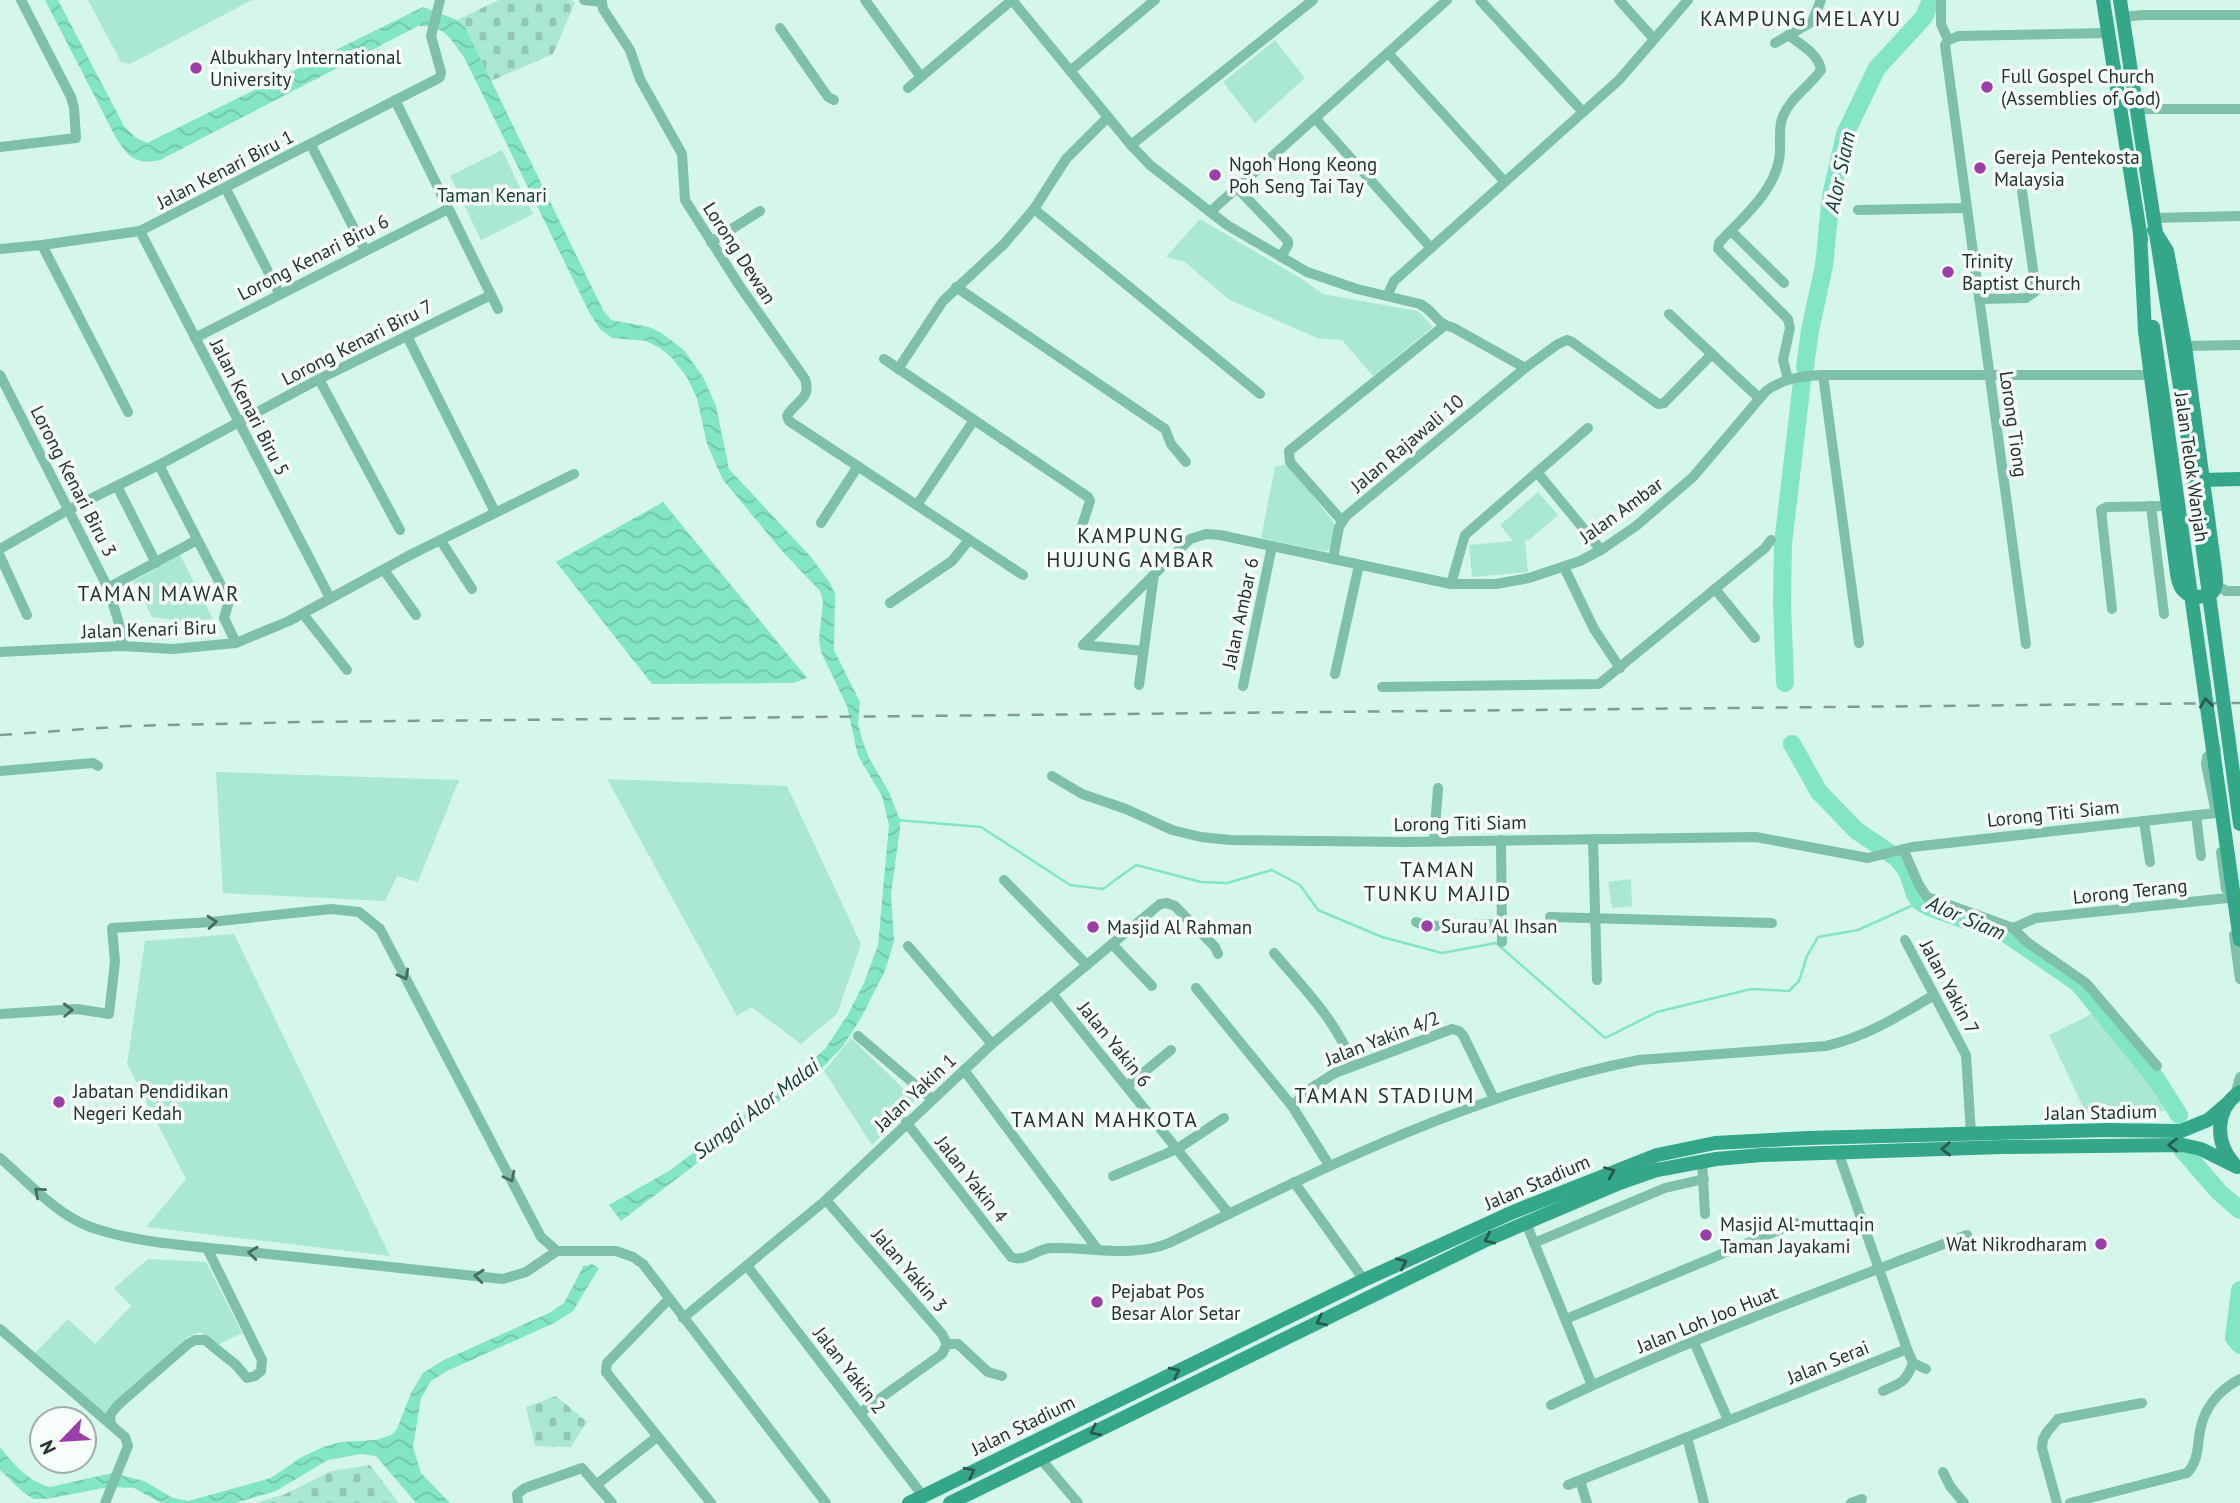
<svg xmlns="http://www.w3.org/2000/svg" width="2240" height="1503" viewBox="0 0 2240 1503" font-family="'PT Sans',sans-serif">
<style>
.green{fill:#abe8d3}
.cemetery{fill:url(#cemetery-stones)}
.water{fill:url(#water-waves)}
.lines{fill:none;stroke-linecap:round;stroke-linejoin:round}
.stream{stroke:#82e5c6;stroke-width:2.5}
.river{stroke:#82e5c6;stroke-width:18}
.street{stroke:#7ec0aa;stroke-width:10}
.secondary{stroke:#34a789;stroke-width:14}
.rail{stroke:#829a92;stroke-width:2.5;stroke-dasharray:12 12;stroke-linecap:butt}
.secondary-bridge{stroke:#34a789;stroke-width:14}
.oneway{stroke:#2a5b4e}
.oneway2{stroke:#496b60}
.poi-dot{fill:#9a3fa9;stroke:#f6fdfb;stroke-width:2.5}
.labels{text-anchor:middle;stroke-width:7;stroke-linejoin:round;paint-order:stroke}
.poi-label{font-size:19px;fill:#25322e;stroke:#f6fdfb;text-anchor:start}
.street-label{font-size:19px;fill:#25322e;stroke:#f6fdfb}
.park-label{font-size:19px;fill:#164236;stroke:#f6fdfb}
.neighbourhood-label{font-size:21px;letter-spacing:2px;fill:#25322e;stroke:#f6fdfb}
.water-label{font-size:21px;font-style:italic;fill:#113e32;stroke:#f6fdfb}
</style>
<defs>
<pattern id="cemetery-stones" width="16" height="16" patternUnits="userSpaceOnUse" patternTransform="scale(1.75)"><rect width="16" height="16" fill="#abe8d3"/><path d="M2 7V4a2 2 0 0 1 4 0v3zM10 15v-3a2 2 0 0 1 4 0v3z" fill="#93c7b5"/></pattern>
<pattern id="water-waves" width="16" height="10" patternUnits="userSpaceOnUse" patternTransform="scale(1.75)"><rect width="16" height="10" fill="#82e5c6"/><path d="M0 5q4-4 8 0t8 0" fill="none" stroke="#70c5aa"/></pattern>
</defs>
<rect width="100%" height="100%" fill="#d5f7eb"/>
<!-- green -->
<g class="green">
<polygon points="88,0 252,0 130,64 121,62"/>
<polygon points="1275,40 1305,78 1255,123 1223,82"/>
<polygon points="502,150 533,214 481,240 450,176"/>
<polygon points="1200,219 1305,281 1323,294 1418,311 1433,327 1373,376 1342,340 1317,338 1228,299 1185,262 1166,257"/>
<polygon points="1287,464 1333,521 1335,528 1329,550 1323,551 1261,538 1275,467"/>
<polygon points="1538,492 1558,515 1529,540 1525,541 1528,572 1472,577 1469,545 1513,541 1500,525"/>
<polygon points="180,555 213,619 182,621 152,617 134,581"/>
<polygon points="216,772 459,780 418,882 397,876 385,901 223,893"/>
<polygon points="607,779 787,786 861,944 837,1014 801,1044 751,1007 737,1016"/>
<polygon points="1631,879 1632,906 1612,908 1608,882"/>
<polygon points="234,934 390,1256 146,1227 186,1179 127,1064 145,941"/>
<polygon points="2096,1012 2142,1069 2165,1111 2086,1113 2049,1035"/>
<polygon points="851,1038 915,1100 872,1145 824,1071"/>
<polygon points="148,1259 206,1262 242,1333 217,1345 200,1332 189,1336 103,1414 35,1353 68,1319 95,1344 131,1306 114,1288"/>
</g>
<!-- cemetery -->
<g class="cemetery">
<polygon points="499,0 571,0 575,3 553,54 491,81 466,29 457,20"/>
<polygon points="556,1396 587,1422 571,1447 535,1446 526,1407"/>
<polygon points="370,1465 399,1503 255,1503 285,1494 331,1471"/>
</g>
<!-- water -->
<g class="water">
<path d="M45,0H58L124,126L135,137L147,143L423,7L457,20L466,29L603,310L611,320L649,327L660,332L684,350L703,377L716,406L729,469L811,557L830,583L835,594L834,650L860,702L858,724L862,739L869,758L889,792L900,820V828L891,894L894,941L885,971L861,1018L843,1046L821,1069L621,1221L609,1205L669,1171L786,1084L825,1049L847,1016L864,983L878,945L889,825L882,796L858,756L847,706L821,652L819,640L823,602L820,591L782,551L723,480L707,444L697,398L687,377L672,358L660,348L646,341L612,338L600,329L590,314L464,57C450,38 445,25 418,26L160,160C136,165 129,158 116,138Z"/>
<polygon points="663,502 807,678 793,683 652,684 556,562"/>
<path d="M590,1263L599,1268L573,1311L554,1323L447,1371L431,1381L421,1398L413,1447L421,1473L450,1503H416L376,1456L360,1454L328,1460L276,1491L235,1503H161L134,1488L109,1487L46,1499H34L24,1493L0,1470V1447C12,1463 29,1482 50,1487L112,1473L144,1481L173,1498L188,1501L271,1478L300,1458L323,1447L341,1442L376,1440L391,1435L397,1429L411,1393L423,1373L442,1361L549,1313L564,1303L584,1265L588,1266Z"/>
</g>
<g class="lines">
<!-- stream -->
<polyline class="stream" points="897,820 981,827 1070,885 1103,889 1136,865 1201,882 1227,883 1272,870 1300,885 1318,910 1382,937 1442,953 1496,943 1605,1038 1657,1012 1751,989 1789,991 1799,981 1807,956 1818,937 1858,930 1920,902"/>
<!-- river -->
<g class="river">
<polyline points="1805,367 1810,330 1824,266 1831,196 1845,134 1877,68 1924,17 1931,0"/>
<polyline points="1785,683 1782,603 1783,544 1802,381"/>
<polyline points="1792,744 1819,792 1857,831 1897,858 1907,871 1915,894 1920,902 1929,907 2008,935 2078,983 2157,1080 2179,1115"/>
<polyline points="2181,1148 2219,1192 2240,1210"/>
<polyline points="2240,1290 2234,1338 2240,1345"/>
</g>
<!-- street -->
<g class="street">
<path d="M584,0L602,2L603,9L630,50L640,79L682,154L685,200L739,285L805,379C812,399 795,401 787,416L789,421L1023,575"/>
<polyline points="865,0 921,77"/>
<path d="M1012,0L1131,145L1150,165L1227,225L1307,272L1357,289L1420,304C1437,313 1433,322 1454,328L1525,368"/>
<polyline points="1480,0 1583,112"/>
<polyline points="1619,0 1654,39"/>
<polyline points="1941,0 1941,24 1948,40"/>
<polyline points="2122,17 2143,15 2240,15"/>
<polyline points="780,28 828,97 834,100"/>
<polyline points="1775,43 1812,22 1821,0"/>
<polyline points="1388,53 1505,182"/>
<polyline points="1070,71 1155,0"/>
<polyline points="908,88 1012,0"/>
<polyline points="395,100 498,309"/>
<polyline points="2136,109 2240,109"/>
<polyline points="1315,118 1431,248"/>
<polyline points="311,145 365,250"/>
<polyline points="1131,145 1313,0"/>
<polyline points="0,147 76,138 74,108 71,97 21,0"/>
<polyline points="1237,188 1288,241 1288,245 1281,257"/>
<polyline points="226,189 279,293"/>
<polyline points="1034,209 1260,394"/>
<polyline points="1858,210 1966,208"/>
<polyline points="1210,212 1447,0"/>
<polyline points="2152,218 2240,216"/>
<polyline points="140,231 330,598"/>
<polyline points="1731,231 1784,283"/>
<polyline points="711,242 760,211"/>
<polyline points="42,245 128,412"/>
<polyline points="0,249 42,245 140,231 437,79 440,77 441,72 431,36 440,0"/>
<polyline points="956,287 1165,429 1171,444 1186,462"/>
<polyline points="1387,296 1394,281 1619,80 1688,0"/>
<polyline points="1979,299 2026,298 2036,291 2022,191"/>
<polyline points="1669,314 1759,398"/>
<polyline points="407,336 495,512"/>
<polyline points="195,338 448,209"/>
<polyline points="2185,346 2240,345"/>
<polyline points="884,359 1088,497 1090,501 1082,526"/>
<polyline points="898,369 943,301 1004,244 1034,209 1066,159 1108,117"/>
<polyline points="0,375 108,588 121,630 122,646"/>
<polyline points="1823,375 1859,643"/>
<polyline points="319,379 400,530"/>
<path d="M1788,379L1783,360L1790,328L1788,319L1718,249L1719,243C1741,219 1773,193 1779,160C1782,145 1777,130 1783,116C1791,97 1810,86 1821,70C1819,54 1800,44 1788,35"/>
<polyline points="159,465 229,601 224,618 236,643"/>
<polyline points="1537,472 1601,550"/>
<polyline points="117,486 156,563"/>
<polyline points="917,505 974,420"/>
<polyline points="2151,506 2164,614"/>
<polyline points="1342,521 1290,462 1289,451 1444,326"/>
<polyline points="821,523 858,466"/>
<polyline points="441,541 472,589"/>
<polyline points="0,549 68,510 159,465 319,379 491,295"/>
<polyline points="0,556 27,615"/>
<polyline points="1333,559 1339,527 1346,516 1525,368 1558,344 1567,340 1572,342 1658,404 1664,403 1712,354"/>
<polyline points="1564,567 1594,629 1620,668"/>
<polyline points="384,570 416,615"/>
<polyline points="1451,584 1465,535 1588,428"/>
<polyline points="2217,585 2226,591 2240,591"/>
<polyline points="108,588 197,540"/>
<polyline points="1715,589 1755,638"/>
<polyline points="890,603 952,561 969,540"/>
<polyline points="2112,609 2101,510 2107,507 2168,506"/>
<polyline points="303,614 347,670"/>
<polyline points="2026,644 1945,45 1948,40 1959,36 2108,33"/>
<path d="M1083,645L1190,539L1206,534L1220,535L1451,584H1496L1529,578L1580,561L1601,550L1636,526L1693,477L1766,391C1784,378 1801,376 1823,375H2150"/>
<polyline points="1083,645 1143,651"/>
<polyline points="0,652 122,646 173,649 236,643 289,621 412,554 574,474"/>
<polyline points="1335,674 1359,565"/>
<polyline points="1139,685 1154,574"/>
<polyline points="1243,686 1272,546"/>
<polyline points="1382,687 1599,684 1765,548 1771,540"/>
<polyline points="0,771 93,763 98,766"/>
<polyline points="1052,776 1082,794 1126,809 1172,830 1201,837 1230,840 1406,842 1756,837 1868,858 1912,847 2216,813"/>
<polyline points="2216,813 2206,764 2207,757 2216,749"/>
<polyline points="2196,815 2201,856"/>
<polyline points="2144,821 2150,862"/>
<polyline points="1593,839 1597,980"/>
<polyline points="1501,840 1502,942"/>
<polyline points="1434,841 1438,788"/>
<polyline points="1903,849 1919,885 1927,897 2013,928 2027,942 2086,983 2157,1066"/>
<polyline points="2221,852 2226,889"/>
<polyline points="1004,880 1087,965"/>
<polyline points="1550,917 1772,923"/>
<polyline points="1416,922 1427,926 1502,924"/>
<polyline points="2013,928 2036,918 2228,898"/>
<polyline points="2234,935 2240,979"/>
<polyline points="1905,940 1966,1055 1971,1134"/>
<polyline points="1112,944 1152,986"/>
<polyline points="908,946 992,1044"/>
<path d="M1274,953C1304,989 1338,1022 1353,1066"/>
<polyline points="1196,988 1292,1106 1329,1165"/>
<polyline points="1053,995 1229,1214"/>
<polyline points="0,1014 77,1009 109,1014 115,962 112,928 211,922 331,909 359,912 380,929 541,1237 557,1251"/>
<polyline points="858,1036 932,1099"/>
<polyline points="964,1070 1098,1250"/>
<polyline points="1127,1086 1171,1050"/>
<polyline points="2235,1095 2240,1077"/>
<polyline points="1292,1106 1310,1089 1335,1073 1452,1029 1459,1031 1463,1035 1494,1099"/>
<path d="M906,1122L1011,1257C1025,1263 1037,1248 1052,1248C1090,1247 1133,1258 1169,1243C1319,1170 1474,1092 1639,1060L1826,1046C1866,1037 1899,1016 1934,995"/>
<polyline points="1838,1152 1907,1349 1913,1363 1926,1369"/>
<path d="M0,1158C27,1181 55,1213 88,1226C132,1243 202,1247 250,1252C334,1261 419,1270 503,1279L526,1272L557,1251H616L633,1257L643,1264L826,1503"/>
<polyline points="1702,1161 1705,1214"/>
<polyline points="1113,1176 1177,1149 1224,1118"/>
<polyline points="1294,1182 1364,1280"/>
<polyline points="826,1200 942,1334 947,1344 942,1354 861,1412"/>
<polyline points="1526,1223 1592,1385"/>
<polyline points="1534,1243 1665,1188 1704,1179"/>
<polyline points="748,1267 923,1496"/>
<polyline points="669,1299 607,1363 606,1372 711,1503"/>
<polyline points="683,1318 826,1200 992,1044 1160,904 1167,903 1175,906 1215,947 1218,954"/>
<polyline points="1566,1319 1796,1223"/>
<polyline points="0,1329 125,1437 128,1446 105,1503"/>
<polyline points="1694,1342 1728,1420"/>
<polyline points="947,1344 958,1344 988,1372 1002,1376"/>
<path d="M1883,1391C1901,1383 1906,1382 1913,1363"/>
<path d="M1551,1405C1685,1340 1827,1289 1967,1235"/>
<polyline points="111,1424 110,1415 118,1405 188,1344 195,1340 205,1340 236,1365 247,1378 255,1376 261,1371 262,1360 207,1248"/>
<polyline points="1687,1437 1704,1503"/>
<polyline points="1040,1458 1078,1503"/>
<polyline points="1943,1472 1950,1486 1964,1503"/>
<polyline points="1580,1481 1587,1503"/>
<polyline points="596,1485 657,1437"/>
<polyline points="1568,1485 1907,1349"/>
<polyline points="518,1503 517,1494 525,1488 582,1468 612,1503"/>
<polyline points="1851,1503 1862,1499"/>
<polyline points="2057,1503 2042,1448 2043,1439 2047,1432 2058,1419 2142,1403"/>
<path d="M2070,1503L2187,1473C2199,1460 2197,1447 2200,1431C2204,1408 2219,1390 2240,1379"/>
</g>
<!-- secondary -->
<g class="secondary">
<polyline points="2103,0 2141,239"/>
<polyline points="2120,0 2170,324"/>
<path d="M2140,232L2145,331L2177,574C2178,579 2179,587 2184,591C2191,599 2210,599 2215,588C2217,583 2216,577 2215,570L2185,346L2167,251L2154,230"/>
<polyline points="2202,480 2240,479"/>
<path d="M2234,1164C2215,1143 2214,1109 2240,1092"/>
<polyline points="909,1503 1364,1280 1513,1212 1657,1155 1715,1143 1808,1138 2108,1130 2181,1131 2208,1120 2228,1103"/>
<polyline points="950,1503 1486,1240 1617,1184 1657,1170 1716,1159 1762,1155 2002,1147 2183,1145 2201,1149 2237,1167"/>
</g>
<!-- rail -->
<polyline class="rail" points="0,735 128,726 303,722 2240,703"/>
<!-- secondary-bridge -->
<g class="secondary-bridge">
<polyline points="2170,324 2186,425 2240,824"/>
<polyline points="2153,327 2240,940"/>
</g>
</g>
<!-- one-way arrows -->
<defs><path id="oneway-chevron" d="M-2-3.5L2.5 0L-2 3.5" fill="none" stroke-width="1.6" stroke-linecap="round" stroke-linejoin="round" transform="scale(1.75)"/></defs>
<g class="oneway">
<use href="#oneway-chevron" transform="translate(2206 703) rotate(-98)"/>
<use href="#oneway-chevron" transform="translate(2173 1145) rotate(-180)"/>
<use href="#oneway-chevron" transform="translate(1946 1149) rotate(178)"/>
<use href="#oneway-chevron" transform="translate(1610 1172) rotate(-22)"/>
<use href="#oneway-chevron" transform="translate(1489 1239) rotate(155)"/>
<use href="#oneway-chevron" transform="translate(1402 1263) rotate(-24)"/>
<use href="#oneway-chevron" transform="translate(1321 1321) rotate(154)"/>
<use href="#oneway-chevron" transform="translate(1175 1372) rotate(-26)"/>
<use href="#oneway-chevron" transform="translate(1095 1431) rotate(154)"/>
<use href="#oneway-chevron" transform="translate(970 1472) rotate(-27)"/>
</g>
<g class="oneway2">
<use href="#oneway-chevron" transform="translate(212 922) rotate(-5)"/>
<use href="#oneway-chevron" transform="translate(404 975) rotate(62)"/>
<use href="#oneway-chevron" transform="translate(68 1010) rotate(-2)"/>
<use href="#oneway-chevron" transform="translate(510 1177) rotate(63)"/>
<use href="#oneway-chevron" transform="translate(39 1192) rotate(-139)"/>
<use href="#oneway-chevron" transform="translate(253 1253) rotate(-174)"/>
<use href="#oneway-chevron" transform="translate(479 1276) rotate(-174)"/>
</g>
<!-- markers -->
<g class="poi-dot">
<circle cx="196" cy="68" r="7"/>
<circle cx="1987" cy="87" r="7"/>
<circle cx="1980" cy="168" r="7"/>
<circle cx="1215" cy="175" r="7"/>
<circle cx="1948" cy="272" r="7"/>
<circle cx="1427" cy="926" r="7"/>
<circle cx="1093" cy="927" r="7"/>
<circle cx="59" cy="1102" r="7"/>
<circle cx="1706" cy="1235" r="7"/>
<circle cx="2101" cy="1244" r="7"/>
<circle cx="1097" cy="1302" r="7"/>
</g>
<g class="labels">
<!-- poi labels -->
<g class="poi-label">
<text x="210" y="64">Albukhary International<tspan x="210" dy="22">University</tspan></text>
<text x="2001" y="83">Full Gospel Church<tspan x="2001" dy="22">(Assemblies of God)</tspan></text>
<text x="1994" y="164">Gereja Pentekosta<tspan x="1994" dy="22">Malaysia</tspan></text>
<text x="1229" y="171">Ngoh Hong Keong<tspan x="1229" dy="22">Poh Seng Tai Tay</tspan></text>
<text x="1962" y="268">Trinity<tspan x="1962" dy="22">Baptist Church</tspan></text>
<text x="1441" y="933">Surau Al Ihsan</text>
<text x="1107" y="934">Masjid Al Rahman</text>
<text x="73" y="1098">Jabatan Pendidikan<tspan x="73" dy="22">Negeri Kedah</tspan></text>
<text x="1720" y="1231">Masjid Al-muttaqin<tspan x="1720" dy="22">Taman Jayakami</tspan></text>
<text x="2087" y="1251" text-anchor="end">Wat Nikrodharam</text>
<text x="1111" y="1298">Pejabat Pos<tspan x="1111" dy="22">Besar Alor Setar</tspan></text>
</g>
<!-- street labels -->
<g class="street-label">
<text transform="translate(225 169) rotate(-27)" y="7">Jalan Kenari Biru 1</text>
<text transform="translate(740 253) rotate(57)" y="7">Lorong Dewan</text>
<text transform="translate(313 257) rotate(-27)" y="7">Lorong Kenari Biru 6</text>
<text transform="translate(357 342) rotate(-27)" y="7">Lorong Kenari Biru 7</text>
<text transform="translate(250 407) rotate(63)" y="7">Jalan Kenari Biru 5</text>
<text transform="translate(2014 424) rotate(82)" y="7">Lorong Tiong</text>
<text transform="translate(1407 443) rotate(-40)" y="7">Jalan Rajawali 10</text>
<text transform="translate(2192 467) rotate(82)" y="7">Jalan Telok Wanjah</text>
<text transform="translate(74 481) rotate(63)" y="7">Lorong Kenari Biru 3</text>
<text transform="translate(1621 510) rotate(-36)" y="7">Jalan Ambar</text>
<text transform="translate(1240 613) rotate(-78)" y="7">Jalan Ambar 6</text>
<text transform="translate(149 629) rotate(-2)" y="7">Jalan Kenari Biru</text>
<text transform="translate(2053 813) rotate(-6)" y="7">Lorong Titi Siam</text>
<text transform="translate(1460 823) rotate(-1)" y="7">Lorong Titi Siam</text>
<text transform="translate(2130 891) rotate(-6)" y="7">Lorong Terang</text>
<text transform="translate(1950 987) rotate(62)" y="7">Jalan Yakin 7</text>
<text transform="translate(1382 1038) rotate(-21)" y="7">Jalan Yakin 4/2</text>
<text transform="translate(1115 1044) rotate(51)" y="7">Jalan Yakin 6</text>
<text transform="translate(915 1092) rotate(-43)" y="7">Jalan Yakin 1</text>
<text transform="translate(2101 1112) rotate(-1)" y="7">Jalan Stadium</text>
<text transform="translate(972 1179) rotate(52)" y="7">Jalan Yakin 4</text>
<text transform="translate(1537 1182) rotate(-23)" y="7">Jalan Stadium</text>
<text transform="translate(910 1270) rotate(49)" y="7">Jalan Yakin 3</text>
<text transform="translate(1707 1319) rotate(-22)" y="7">Jalan Loh Joo Huat</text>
<text transform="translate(1828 1362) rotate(-22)" y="7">Jalan Serai</text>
<text transform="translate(850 1370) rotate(52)" y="7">Jalan Yakin 2</text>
<text transform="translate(1023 1425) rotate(-26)" y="7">Jalan Stadium</text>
</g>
<!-- park labels -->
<g class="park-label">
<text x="492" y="202">Taman Kenari</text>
</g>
<!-- neighbourhood labels -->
<g class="neighbourhood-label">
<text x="1801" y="26">KAMPUNG MELAYU</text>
<text x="1131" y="543">KAMPUNG<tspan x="1131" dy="24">HUJUNG AMBAR</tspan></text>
<text x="159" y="601">TAMAN MAWAR</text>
<text x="1438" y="877">TAMAN<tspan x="1438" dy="24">TUNKU MAJID</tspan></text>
<text x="1385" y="1103">TAMAN STADIUM</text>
<text x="1105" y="1127">TAMAN MAHKOTA</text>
</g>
<!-- water labels -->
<g class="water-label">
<text transform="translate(1840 172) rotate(-78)" y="7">Alor Siam</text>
<text transform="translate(1966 918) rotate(23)" y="7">Alor Siam</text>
<text transform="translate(756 1109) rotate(-37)" y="7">Sungai Alor Malai</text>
</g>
</g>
<!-- north arrow -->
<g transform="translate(63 1440) rotate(245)"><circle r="33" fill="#f6fdfb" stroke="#a2aca9" stroke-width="2"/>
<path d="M0-5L12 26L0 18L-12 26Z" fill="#9a3fa9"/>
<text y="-10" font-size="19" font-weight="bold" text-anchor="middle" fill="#25322e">N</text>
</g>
</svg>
